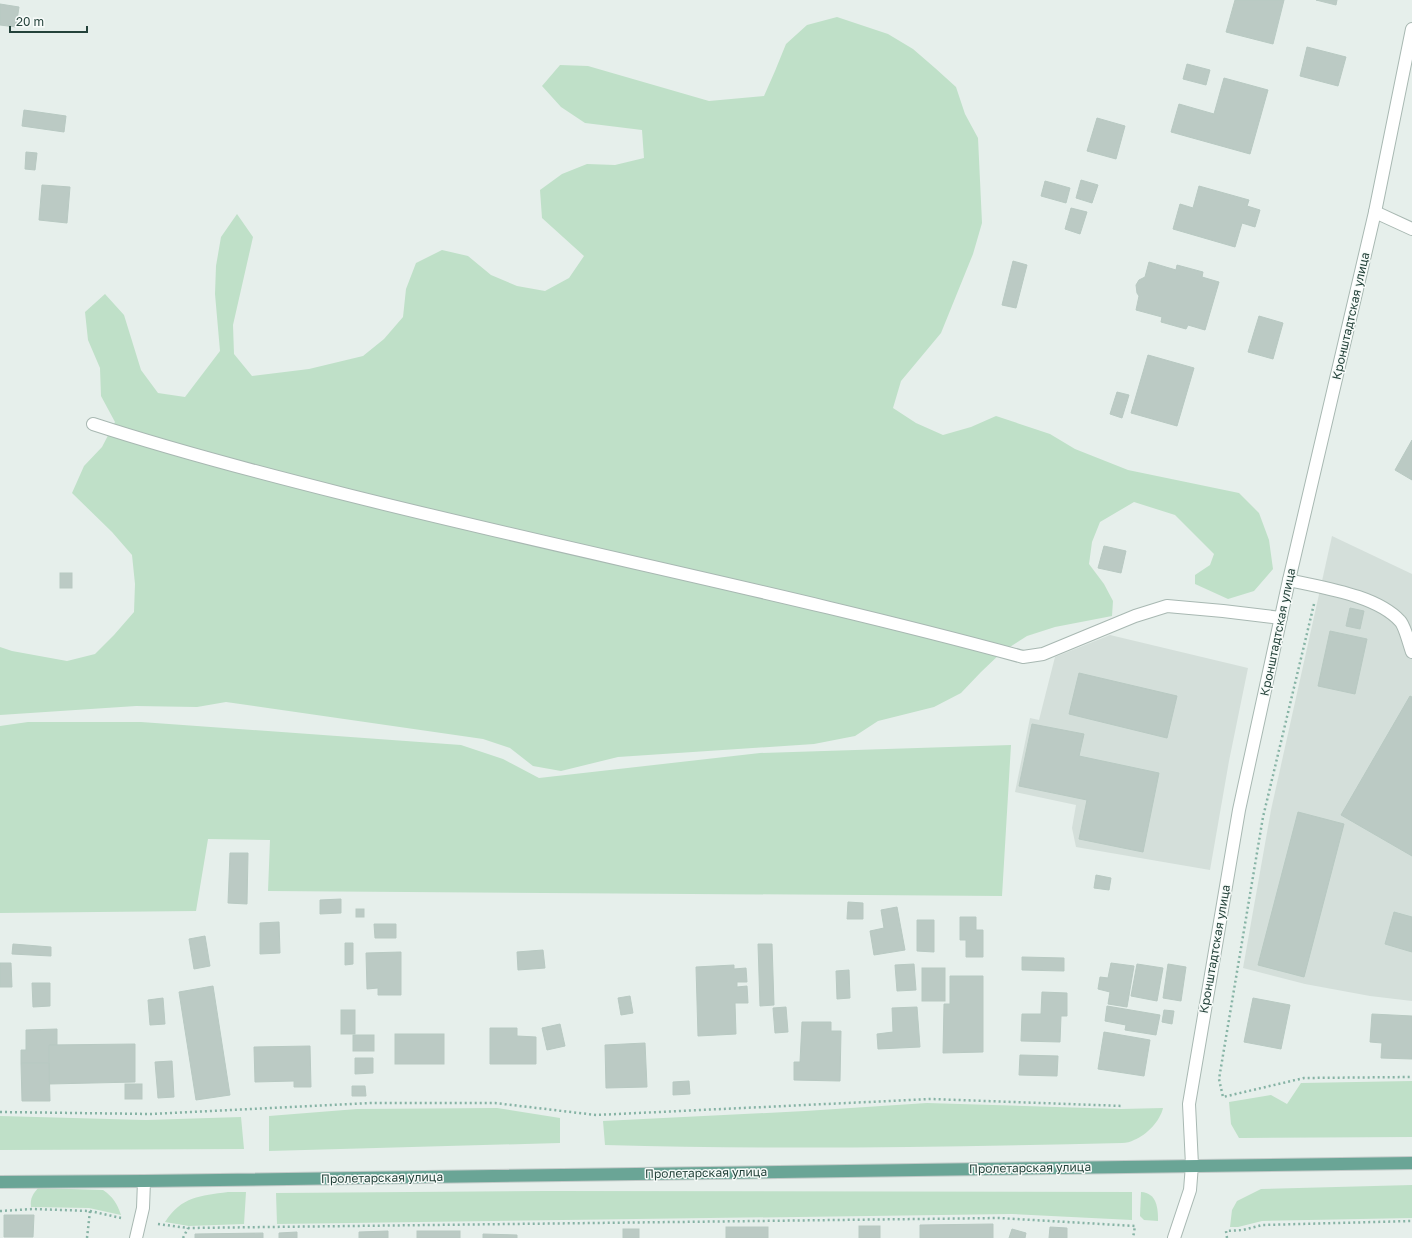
<svg xmlns="http://www.w3.org/2000/svg" width="1412" height="1238" viewBox="0 0 1412 1238" font-family="'Golos Text',sans-serif">
<style>
.built{fill:#d4dfda}
.green{fill:#bfe0c8}
.building{fill:#bbcac4;stroke:#b8c9c2}
.lines{fill:none;stroke-linecap:round;stroke-linejoin:round}
.minor-casing{stroke:#a8b8b2;stroke-width:14}
.major-casing{stroke:#c2cac8;stroke-width:14}
.path{stroke:#86b3a5;stroke-width:2.5;stroke-dasharray:2 3;stroke-linecap:butt}
.minor{stroke:#fff;stroke-width:12}
.major{stroke:#6aa596;stroke-width:12}
.labels{text-anchor:middle;stroke-width:3;stroke-linejoin:round;paint-order:stroke}
.street-label{font-size:12px;fill:#24423a;stroke:#f7fbf9}
</style>
<rect width="100%" height="100%" fill="#e6efeb"/>
<!-- built -->
<g class="built">
<polygon points="1332,536 1412,574 1412,1001 1370,996 1305,984 1243,968 1271,810"/>
<polygon points="1110,635 1248,668 1229,761 1210,870 1076,847 1072,828 1076,805 1015,792 1030,718 1039,720 1055,657"/>
</g>
<!-- green -->
<g class="green">
<polygon points="837,17 888,34 913,49 935,68 956,87 965,114 978,138 982,223 973,254 941,333 901,381 893,408 916,423 943,435 971,427 996,416 1050,434 1075,449 1128,470 1239,493 1259,513 1269,540 1273,569 1254,591 1228,599 1195,584 1195,575 1210,565 1214,554 1175,515 1134,502 1100,522 1092,542 1089,564 1104,584 1113,601 1112,616 1055,627 1027,636 1002,652 981,672 961,693 934,707 878,721 855,736 814,744 618,757 561,771 533,766 510,748 483,739 226,702 197,707 136,706 0,715 0,647 12,651 67,661 95,654 114,635 134,612 135,584 132,555 112,532 72,493 84,466 102,447 115,422 101,396 100,368 88,340 85,312 105,294 124,315 141,370 158,393 185,397 220,351 215,294 216,266 221,237 237,214 253,237 233,325 234,354 252,376 309,369 363,356 384,339 403,317 406,289 416,263 442,250 468,256 491,275 517,286 545,291 569,278 584,256 542,218 540,190 562,174 587,164 615,165 644,158 642,130 585,123 561,107 542,86 560,65 588,66 709,101 764,96 775,71 786,44 807,25"/>
<polygon points="28,722 141,722 461,745 503,759 539,778 760,753 1011,745 1002,896 268,891 270,840 208,839 196,911 0,913 0,726"/>
<polygon points="1412,1081 1412,1137 1243,1138 1239,1138 1231,1124 1229,1102 1271,1095 1287,1104 1301,1083"/>
<path d="M927,1103L1121,1109L1163,1108C1160,1121 1147,1135 1134,1140C1131,1142 1126,1143 1122,1143C950,1147 777,1150 605,1145L603,1121L805,1111Z"/>
<polygon points="497,1108 560,1118 560,1143 269,1151 269,1116 357,1109"/>
<polygon points="0,1116 146,1120 241,1117 244,1149 0,1150"/>
<polygon points="1412,1185 1412,1218 1262,1221 1238,1227 1230,1227 1232,1210 1237,1201 1261,1189"/>
<path d="M38,1188L103,1190C113,1197 117,1203 121,1215L89,1208L31,1207C30,1198 33,1194 38,1188Z"/>
<polygon points="545,1191 1132,1192 1132,1220 1012,1214 277,1224 276,1193"/>
<path d="M228,1192H246L244,1224L189,1226L165,1222C182,1196 200,1196 228,1192Z"/>
<path d="M1141,1192C1157,1193 1158,1208 1158,1221L1144,1220L1140,1216Z"/>
</g>
<!-- building -->
<g class="building">
<polygon points="1235,0 1284,0 1273,44 1226,32"/>
<polygon points="1316,0 1337,0 1336,5"/>
<polygon points="0,4 19,7 16,27 0,25"/>
<polygon points="1307,47 1346,57 1338,86 1300,76"/>
<polygon points="1187,64 1210,70 1206,85 1183,79"/>
<polygon points="1224,78 1268,90 1250,154 1171,132 1179,104 1214,114"/>
<polygon points="24,110 66,116 64,132 22,126"/>
<polygon points="1097,118 1125,126 1116,159 1087,151"/>
<polygon points="26,152 37,153 35,170 25,169"/>
<polygon points="1081,180 1098,185 1092,203 1076,198"/>
<polygon points="1045,181 1070,188 1066,203 1041,196"/>
<polygon points="42,185 70,187 67,223 39,220"/>
<polygon points="1199,186 1249,200 1247,206 1260,210 1255,227 1242,223 1235,247 1173,229 1180,204 1193,208"/>
<polygon points="1071,208 1087,212 1080,234 1065,229"/>
<polygon points="1013,261 1027,265 1016,308 1002,305"/>
<polygon points="1149,262 1176,270 1177,265 1203,272 1202,277 1219,282 1205,330 1188,325 1186,329 1161,322 1162,317 1136,310 1139,296 1137,293 1136,285 1139,280 1145,277"/>
<polygon points="1259,316 1283,323 1273,359 1248,352"/>
<polygon points="1148,355 1194,368 1177,426 1131,413"/>
<polygon points="1117,392 1129,395 1122,418 1110,414"/>
<polygon points="1412,440 1412,480 1395,470"/>
<polygon points="1104,546 1126,551 1121,573 1098,568"/>
<rect x="60" y="573" width="12" height="15"/>
<polygon points="1350,608 1364,611 1360,629 1346,626"/>
<polygon points="1330,631 1367,639 1355,694 1318,686"/>
<polygon points="1079,673 1177,696 1167,738 1069,714"/>
<polygon points="1410,696 1412,697 1412,856 1341,815"/>
<polygon points="1032,724 1084,734 1079,756 1159,773 1143,852 1079,839 1087,800 1019,786"/>
<polygon points="1298,812 1344,824 1304,977 1258,965"/>
<polygon points="230,853 248,853 247,904 228,903"/>
<polygon points="1096,875 1111,878 1109,890 1094,888"/>
<polygon points="341,899 341,913 320,914 320,900"/>
<polygon points="848,902 863,903 863,919 847,919"/>
<polygon points="897,907 905,950 874,955 870,931 884,928 881,910"/>
<rect x="356" y="909" width="8" height="8"/>
<polygon points="1394,912 1412,917 1412,952 1385,944"/>
<polygon points="960,917 976,917 976,930 983,930 983,957 966,957 966,940 960,940"/>
<polygon points="917,920 934,920 934,952 917,951"/>
<polygon points="279,922 280,953 260,954 260,923"/>
<polygon points="374,924 396,924 396,938 375,938"/>
<polygon points="205,936 210,966 194,969 189,939"/>
<polygon points="345,943 353,943 353,964 345,965"/>
<polygon points="13,944 51,947 51,956 12,954"/>
<polygon points="758,944 772,944 774,1005 760,1006"/>
<polygon points="543,950 545,968 518,970 517,952"/>
<polygon points="401,952 401,995 378,995 378,988 367,989 366,953"/>
<polygon points="1022,957 1064,958 1064,971 1022,970"/>
<polygon points="0,963 11,963 12,987 0,987"/>
<polygon points="1111,963 1134,966 1127,1007 1108,1004 1110,992 1098,989 1100,977 1108,978"/>
<polygon points="914,964 916,990 897,991 895,965"/>
<polygon points="1137,964 1163,968 1157,1001 1131,996"/>
<polygon points="1168,964 1186,967 1181,1001 1163,998"/>
<polygon points="734,965 734,969 746,968 747,982 737,982 737,987 747,986 748,1003 735,1003 736,1034 698,1036 696,967"/>
<rect x="922" y="968" width="23" height="33"/>
<polygon points="849,970 850,998 837,999 836,971"/>
<polygon points="950,976 983,976 983,1052 943,1053 944,1004 950,1004"/>
<polygon points="32,983 50,983 50,1006 33,1007"/>
<polygon points="213,986 230,1095 196,1100 179,992"/>
<polygon points="1042,992 1067,993 1067,1016 1061,1016 1060,1042 1021,1041 1022,1014 1041,1014"/>
<polygon points="630,996 633,1013 621,1015 618,998"/>
<polygon points="163,998 165,1024 150,1025 148,1000"/>
<polygon points="1253,998 1290,1005 1281,1049 1244,1042"/>
<polygon points="1107,1006 1160,1015 1156,1035 1125,1030 1126,1025 1105,1021"/>
<polygon points="786,1007 788,1032 775,1033 773,1008"/>
<polygon points="917,1007 920,1047 878,1049 877,1034 893,1032 892,1008"/>
<rect x="341" y="1010" width="14" height="24"/>
<polygon points="1164,1010 1174,1011 1172,1024 1162,1022"/>
<polygon points="1372,1014 1412,1016 1412,1059 1381,1058 1382,1043 1370,1042"/>
<polygon points="802,1022 831,1022 831,1031 841,1031 840,1081 794,1080 794,1062 800,1062"/>
<polygon points="560,1024 565,1046 547,1050 542,1028"/>
<polygon points="490,1028 517,1028 517,1036 536,1037 536,1064 490,1064"/>
<polygon points="57,1029 57,1045 49,1045 49,1063 21,1063 21,1050 26,1050 26,1030"/>
<polygon points="1104,1032 1150,1040 1144,1076 1098,1069"/>
<rect x="395" y="1034" width="49" height="30"/>
<rect x="353" y="1035" width="21" height="16"/>
<polygon points="645,1043 647,1087 606,1088 605,1045"/>
<polygon points="135,1044 135,1082 49,1084 49,1045"/>
<polygon points="310,1046 311,1087 294,1087 294,1081 255,1082 254,1047"/>
<polygon points="1020,1055 1058,1056 1057,1076 1019,1075"/>
<polygon points="355,1058 373,1058 373,1073 355,1074"/>
<polygon points="172,1061 174,1097 158,1098 155,1062"/>
<polygon points="21,1063 49,1063 50,1101 22,1101"/>
<polygon points="689,1081 690,1094 673,1095 673,1082"/>
<rect x="125" y="1084" width="17" height="15"/>
<polygon points="352,1086 365,1086 366,1096 352,1096"/>
<polygon points="4,1215 34,1215 33,1237 4,1237"/>
<polygon points="993,1224 993,1238 920,1238 920,1225"/>
<rect x="859" y="1226" width="21" height="12"/>
<rect x="726" y="1227" width="42" height="11"/>
<polygon points="1050,1227 1067,1228 1067,1238 1049,1238"/>
<rect x="623" y="1229" width="16" height="9"/>
<polygon points="1012,1229 1026,1233 1025,1238 1009,1238"/>
<polygon points="388,1231 388,1238 359,1238 359,1232"/>
<rect x="417" y="1231" width="43" height="7"/>
<polygon points="297,1232 297,1238 279,1238 279,1233"/>
<polygon points="263,1233 263,1238 195,1238 195,1234"/>
<polygon points="483,1234 517,1235 517,1238 483,1238"/>
</g>
<g class="lines">
<defs>
<g id="minor">
<polyline points="1375,212 1412,229"/>
<path d="M93,424C176,451 260,473 344,494C570,551 799,596 1023,657L1043,654L1135,616L1167,606L1223,611L1281,618"/>
<path d="M1289,580C1323,588 1376,595 1400,621C1405,626 1409,644 1412,652"/>
<polyline points="136,1238 143,1208 144,1181"/>
<polyline points="1174,1238 1190,1190 1192,1165 1189,1104 1239,810 1289,580 1375,212 1412,29"/>
</g>
<polyline id="major" points="0,1182 144,1181 1412,1163"/>
</defs>
<!-- minor casing -->
<use href="#minor" class="minor-casing"/>
<!-- major casing -->
<use href="#major" class="major-casing"/>
<!-- path -->
<g class="path">
<polyline points="1314,604 1263,817 1219,1079 1223,1097 1304,1078 1412,1077"/>
<polyline points="0,1112 151,1114 371,1103 495,1103 596,1115 931,1099 1123,1106"/>
<polyline points="0,1211 33,1209 90,1211 121,1218"/>
<polyline points="158,1224 188,1228 999,1218 1135,1226 1133,1238"/>
<polyline points="87,1238 90,1211"/>
<polyline points="183,1238 188,1228"/>
<polyline points="1227,1238 1226,1231 1243,1230 1262,1225 1412,1221"/>
</g>
<!-- minor -->
<use href="#minor" class="minor"/>
<!-- major -->
<use href="#major" class="major"/>
</g>
<g class="labels">
<!-- street labels -->
<g class="street-label">
<text transform="translate(1351 316) rotate(-77)" y="4">Кронштадтская улица</text>
<text transform="translate(1278 632) rotate(-78)" y="4">Кронштадтская улица</text>
<text transform="translate(1215 949) rotate(-80)" y="4">Кронштадтская улица</text>
<text transform="translate(1030 1168) rotate(-1)" y="4">Пролетарская улица</text>
<text transform="translate(706 1173) rotate(-1)" y="4">Пролетарская улица</text>
<text transform="translate(382 1178) rotate(-1)" y="4">Пролетарская улица</text>
</g>
</g>
<!-- scale -->
<path d="M10 26v6h77v-6" fill="none" stroke="#24423a" stroke-width="2"/>
<text x="16" y="26" font-size="12" fill="#24423a" stroke="#f7fbf9" stroke-width="3" paint-order="stroke">20 m</text>
</svg>
